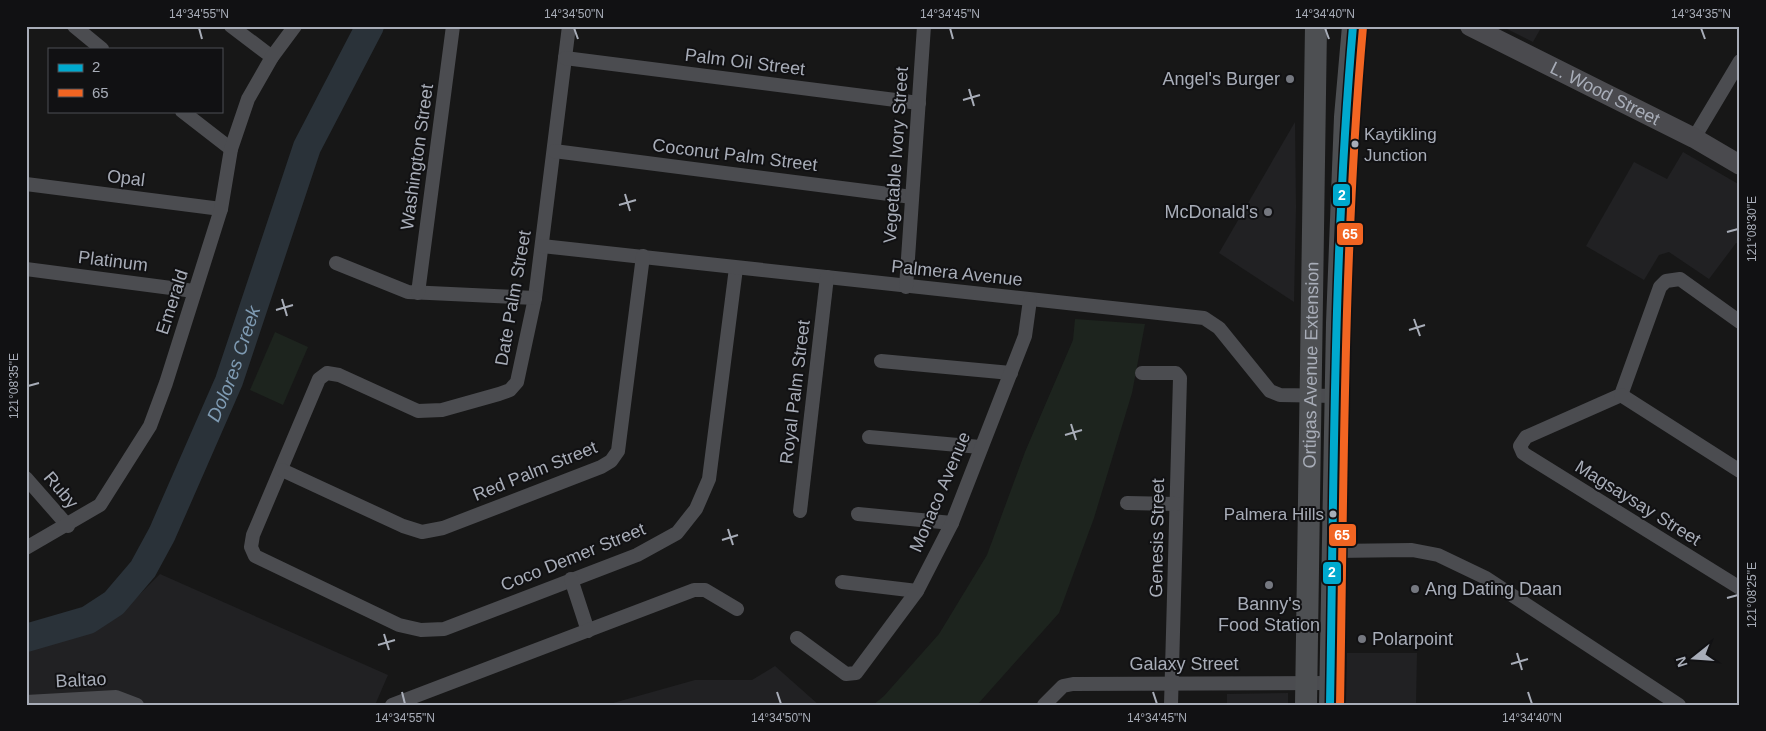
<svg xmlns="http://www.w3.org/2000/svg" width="1766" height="731" viewBox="0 0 1766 731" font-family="Arial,sans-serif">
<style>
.built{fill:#212123}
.green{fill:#1d241e}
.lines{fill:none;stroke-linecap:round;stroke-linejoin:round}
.river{stroke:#2a3239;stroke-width:28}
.street{stroke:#4b4c50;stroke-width:14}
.secondary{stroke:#4a4a4e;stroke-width:20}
.primary{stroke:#4d4f52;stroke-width:22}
.bus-1-casing{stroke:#111113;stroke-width:11}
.bus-2-casing{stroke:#111113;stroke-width:11}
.bus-1{stroke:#00a9ce;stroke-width:8}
.bus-2{stroke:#f26522;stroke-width:8}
.ticks{fill:none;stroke:#a8adb8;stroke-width:2}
.poi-dot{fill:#757880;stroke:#111113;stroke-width:2}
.bus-dot{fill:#a8adb8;stroke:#111113;stroke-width:2}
.labels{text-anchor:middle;stroke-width:4;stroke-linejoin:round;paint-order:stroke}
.bus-label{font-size:17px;fill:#a8adb8;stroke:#111113;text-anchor:start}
.street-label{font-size:18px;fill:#a8adb8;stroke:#111113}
.poi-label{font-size:18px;fill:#a8adb8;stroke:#111113;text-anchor:end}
.water-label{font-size:19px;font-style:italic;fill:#7f9bb3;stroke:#111113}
.line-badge{stroke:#111113;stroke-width:2}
.badge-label{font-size:14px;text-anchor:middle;font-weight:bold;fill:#fff}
.neatline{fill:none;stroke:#a8adb8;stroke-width:2}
.ticks-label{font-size:12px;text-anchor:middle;fill:#a8adb8}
</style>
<rect width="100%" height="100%" fill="#171717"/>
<!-- built -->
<g class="built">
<polygon points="1501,26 1542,26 1533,42"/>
<polygon points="1295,122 1296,207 1294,302 1219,253"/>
<polygon points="1683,152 1740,185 1740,244 1736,243 1709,279 1669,252 1659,255 1644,280 1586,246 1634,162 1667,179"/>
<polygon points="160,574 388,675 375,705 26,705 26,642 103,620 130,604"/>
<polygon points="1347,653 1417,653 1416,705 1346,705"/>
<polygon points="775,666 819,705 606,705 695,680 752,680"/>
<polygon points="1288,693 1288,705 1227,705 1227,694"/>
</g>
<!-- green -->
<g class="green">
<polygon points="1075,319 1145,324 1132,393 1094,518 1059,613 977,705 873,705 884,696 939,634 987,555 1025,452 1073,340"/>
<polygon points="275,332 308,347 283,405 250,390"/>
</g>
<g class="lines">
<!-- river -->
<path class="river" id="s1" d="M26,638L88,620L114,603L143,569L162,534L229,381L307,147L370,26"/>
<!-- street -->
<g class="street">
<polyline points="74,26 102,49"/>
<polyline points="231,26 272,57"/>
<polyline points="569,26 535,298 517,382 510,390 499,394 442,410 418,411 339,375 327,373 319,379 253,535 251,547 255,556 399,625 421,630 444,629 637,555 677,533 696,509 709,479 736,268"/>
<polyline points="565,58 919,103"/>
<polyline points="182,111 231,149"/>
<polyline points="1694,138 1740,61"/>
<polyline points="554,151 912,197"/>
<polyline points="26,184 221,209"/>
<polyline points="542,246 1204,318 1219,328 1270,391 1280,395 1336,396"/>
<polyline points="336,263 408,292 535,298"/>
<polyline points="26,269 194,291"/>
<polyline points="906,287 924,26"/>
<polyline points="418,293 453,26"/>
<polyline points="1740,322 1680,279 1666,281 1660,287 1621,395 1526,437 1520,446 1523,453 1529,457 1740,588"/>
<polyline points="881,361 1011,373"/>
<polyline points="1142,373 1176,373 1180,378 1171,705"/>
<polyline points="1621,395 1740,471"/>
<polyline points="869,437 980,447"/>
<polyline points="282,470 403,526 422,532 443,528 601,467 611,461 618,451 643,256"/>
<polyline points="26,478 68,526"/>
<polyline points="1127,503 1176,504"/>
<polyline points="800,511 827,277"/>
<polyline points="858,514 952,523"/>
<polyline points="26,548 100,505 150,426 166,383 221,209 231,149 248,99 272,57 295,26"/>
<polyline points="1334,551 1412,550 1438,555 1486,578 1679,705"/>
<polyline points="571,579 588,631"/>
<polyline points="842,582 917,591"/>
<polyline points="797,638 846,674 856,673 917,591 952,523 1025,336 1030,300"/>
<polyline points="26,702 116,697 137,705"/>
<polyline points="392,705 694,590 705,590 737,609"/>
<polyline points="1044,705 1063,686 1073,684 1332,683"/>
</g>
<!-- secondary -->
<path class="secondary" id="s2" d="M1470,26L1694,138L1740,165"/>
<!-- primary -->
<g class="primary">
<path id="s3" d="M1306,705L1316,26"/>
<polyline points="1330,705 1337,323 1345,117 1353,26"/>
</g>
<defs>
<path id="bus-1" d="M1330,705C1334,479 1333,252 1353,26"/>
<path id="bus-2" d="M1340,705C1344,479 1343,252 1363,27"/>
</defs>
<!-- bus-1 casing -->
<use href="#bus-1" class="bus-1-casing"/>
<!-- bus-2 casing -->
<use href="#bus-2" class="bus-2-casing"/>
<!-- bus-1 -->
<use href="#bus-1" class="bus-1"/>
<!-- bus-2 -->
<use href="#bus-2" class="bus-2"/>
</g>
<!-- ticks -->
<path class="ticks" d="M199,28L202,39M574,28L578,39M950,28L953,39M1325,28L1329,39M1701,28L1705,39M969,89L974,106M963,100L980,95M625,194L630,211M619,205L636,200M1727,232L1738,229M282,299L287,316M276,310L293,305M1414,319L1420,336M1409,330L1425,325M28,386L39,383M1071,424L1076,440M1065,435L1082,430M728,529L733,545M722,540L738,535M1727,598L1738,595M384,634L389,650M378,645L395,640M1517,653L1522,670M1511,664L1528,659M402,692L405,704M777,692L781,704M1153,692L1157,704M1528,692L1532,704"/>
<!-- markers -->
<g class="poi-dot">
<circle cx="1290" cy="79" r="5"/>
<circle cx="1268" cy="212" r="5"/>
<circle cx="1269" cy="585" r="5"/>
<circle cx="1415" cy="589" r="5"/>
<circle cx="1362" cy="639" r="5"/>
</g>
<g class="bus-dot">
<circle cx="1355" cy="144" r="4.5"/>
<circle cx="1333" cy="514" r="4.5"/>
</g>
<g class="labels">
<!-- bus labels -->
<g class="bus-label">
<text x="1364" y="140">Kaytikling<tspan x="1364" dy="21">Junction</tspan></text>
<text x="1324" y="520" text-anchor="end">Palmera Hills</text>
</g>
<!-- street labels -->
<g class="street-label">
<text transform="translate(745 62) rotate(7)" y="6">Palm Oil Street</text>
<text dy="6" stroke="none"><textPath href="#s2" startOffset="151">L. Wood Street</textPath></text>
<text transform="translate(735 155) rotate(7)" y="6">Coconut Palm Street</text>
<text transform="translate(896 155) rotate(-86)" y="6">Vegetable Ivory Street</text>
<text transform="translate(417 157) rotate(-82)" y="6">Washington Street</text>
<text transform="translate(126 178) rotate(7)" y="6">Opal</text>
<text transform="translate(113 261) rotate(7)" y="6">Platinum</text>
<text transform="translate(957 273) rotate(6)" y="6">Palmera Avenue</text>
<text transform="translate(513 298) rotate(-80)" y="6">Date Palm Street</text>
<text transform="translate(172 302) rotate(-72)" y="6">Emerald</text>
<text dy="6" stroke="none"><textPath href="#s3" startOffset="340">Ortigas Avenue Extension</textPath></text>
<text transform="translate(795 392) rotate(-83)" y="6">Royal Palm Street</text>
<text transform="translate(535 471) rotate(-22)" y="6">Red Palm Street</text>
<text transform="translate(61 490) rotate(49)" y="6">Ruby</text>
<text transform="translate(940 492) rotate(-67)" y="6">Monaco Avenue</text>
<text transform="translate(1638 503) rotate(32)" y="6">Magsaysay Street</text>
<text transform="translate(1157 538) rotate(-89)" y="6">Genesis Street</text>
<text transform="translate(573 557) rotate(-22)" y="6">Coco Demer Street</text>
<text x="1184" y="670">Galaxy Street</text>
<text transform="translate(81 680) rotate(-3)" y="6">Baltao</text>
</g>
<!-- poi labels -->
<g class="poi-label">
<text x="1280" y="85">Angel's Burger</text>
<text x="1258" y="218">McDonald's</text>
<text x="1425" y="595" text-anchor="start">Ang Dating Daan</text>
<text x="1269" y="610" text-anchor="middle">Banny's<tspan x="1269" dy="21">Food Station</tspan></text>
<text x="1372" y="645" text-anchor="start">Polarpoint</text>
</g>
<!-- water labels -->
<g class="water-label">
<text dy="7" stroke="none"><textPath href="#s1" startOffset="365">Dolores Creek</textPath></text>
</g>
</g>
<g class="line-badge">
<rect x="1332" y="183" width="19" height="24" rx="5" fill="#00a9ce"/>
<rect x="1336" y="222" width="28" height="24" rx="5" fill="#f26522"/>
<rect x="1328" y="523" width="29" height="24" rx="5" fill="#f26522"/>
<rect x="1322" y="561" width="20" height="24" rx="5" fill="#00a9ce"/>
</g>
<g class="badge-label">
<text x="1342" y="200">2</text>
<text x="1350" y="239">65</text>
<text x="1342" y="540">65</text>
<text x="1332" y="577">2</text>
</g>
<!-- border -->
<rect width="1766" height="731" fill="none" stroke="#111113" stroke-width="55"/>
<!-- legend -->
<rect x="48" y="48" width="175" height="65" fill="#111113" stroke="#4d4f55"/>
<rect x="58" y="64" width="25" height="8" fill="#00a9ce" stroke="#4d4f55"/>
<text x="92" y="72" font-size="15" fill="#a8adb8">2</text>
<rect x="58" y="89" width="25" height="8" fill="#f26522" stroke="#4d4f55"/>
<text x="92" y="98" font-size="15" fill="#a8adb8">65</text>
<!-- north arrow -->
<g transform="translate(1694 658) rotate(253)" stroke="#111113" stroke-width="4" paint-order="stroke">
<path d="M0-4L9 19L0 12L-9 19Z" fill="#a8adb8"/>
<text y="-8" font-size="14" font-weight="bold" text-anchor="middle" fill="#a8adb8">N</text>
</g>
<rect x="28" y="28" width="1710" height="676" class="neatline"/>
<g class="ticks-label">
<text x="199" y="18">14°34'55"N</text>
<text x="574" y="18">14°34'50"N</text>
<text x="950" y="18">14°34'45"N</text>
<text x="1325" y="18">14°34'40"N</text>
<text x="1701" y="18">14°34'35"N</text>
<text transform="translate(1752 229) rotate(-90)" y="4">121°08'30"E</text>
<text transform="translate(14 386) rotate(-90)" y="4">121°08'35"E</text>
<text transform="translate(1752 595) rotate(-90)" y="4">121°08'25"E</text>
<text x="405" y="722">14°34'55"N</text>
<text x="781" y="722">14°34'50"N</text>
<text x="1157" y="722">14°34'45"N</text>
<text x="1532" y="722">14°34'40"N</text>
</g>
</svg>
